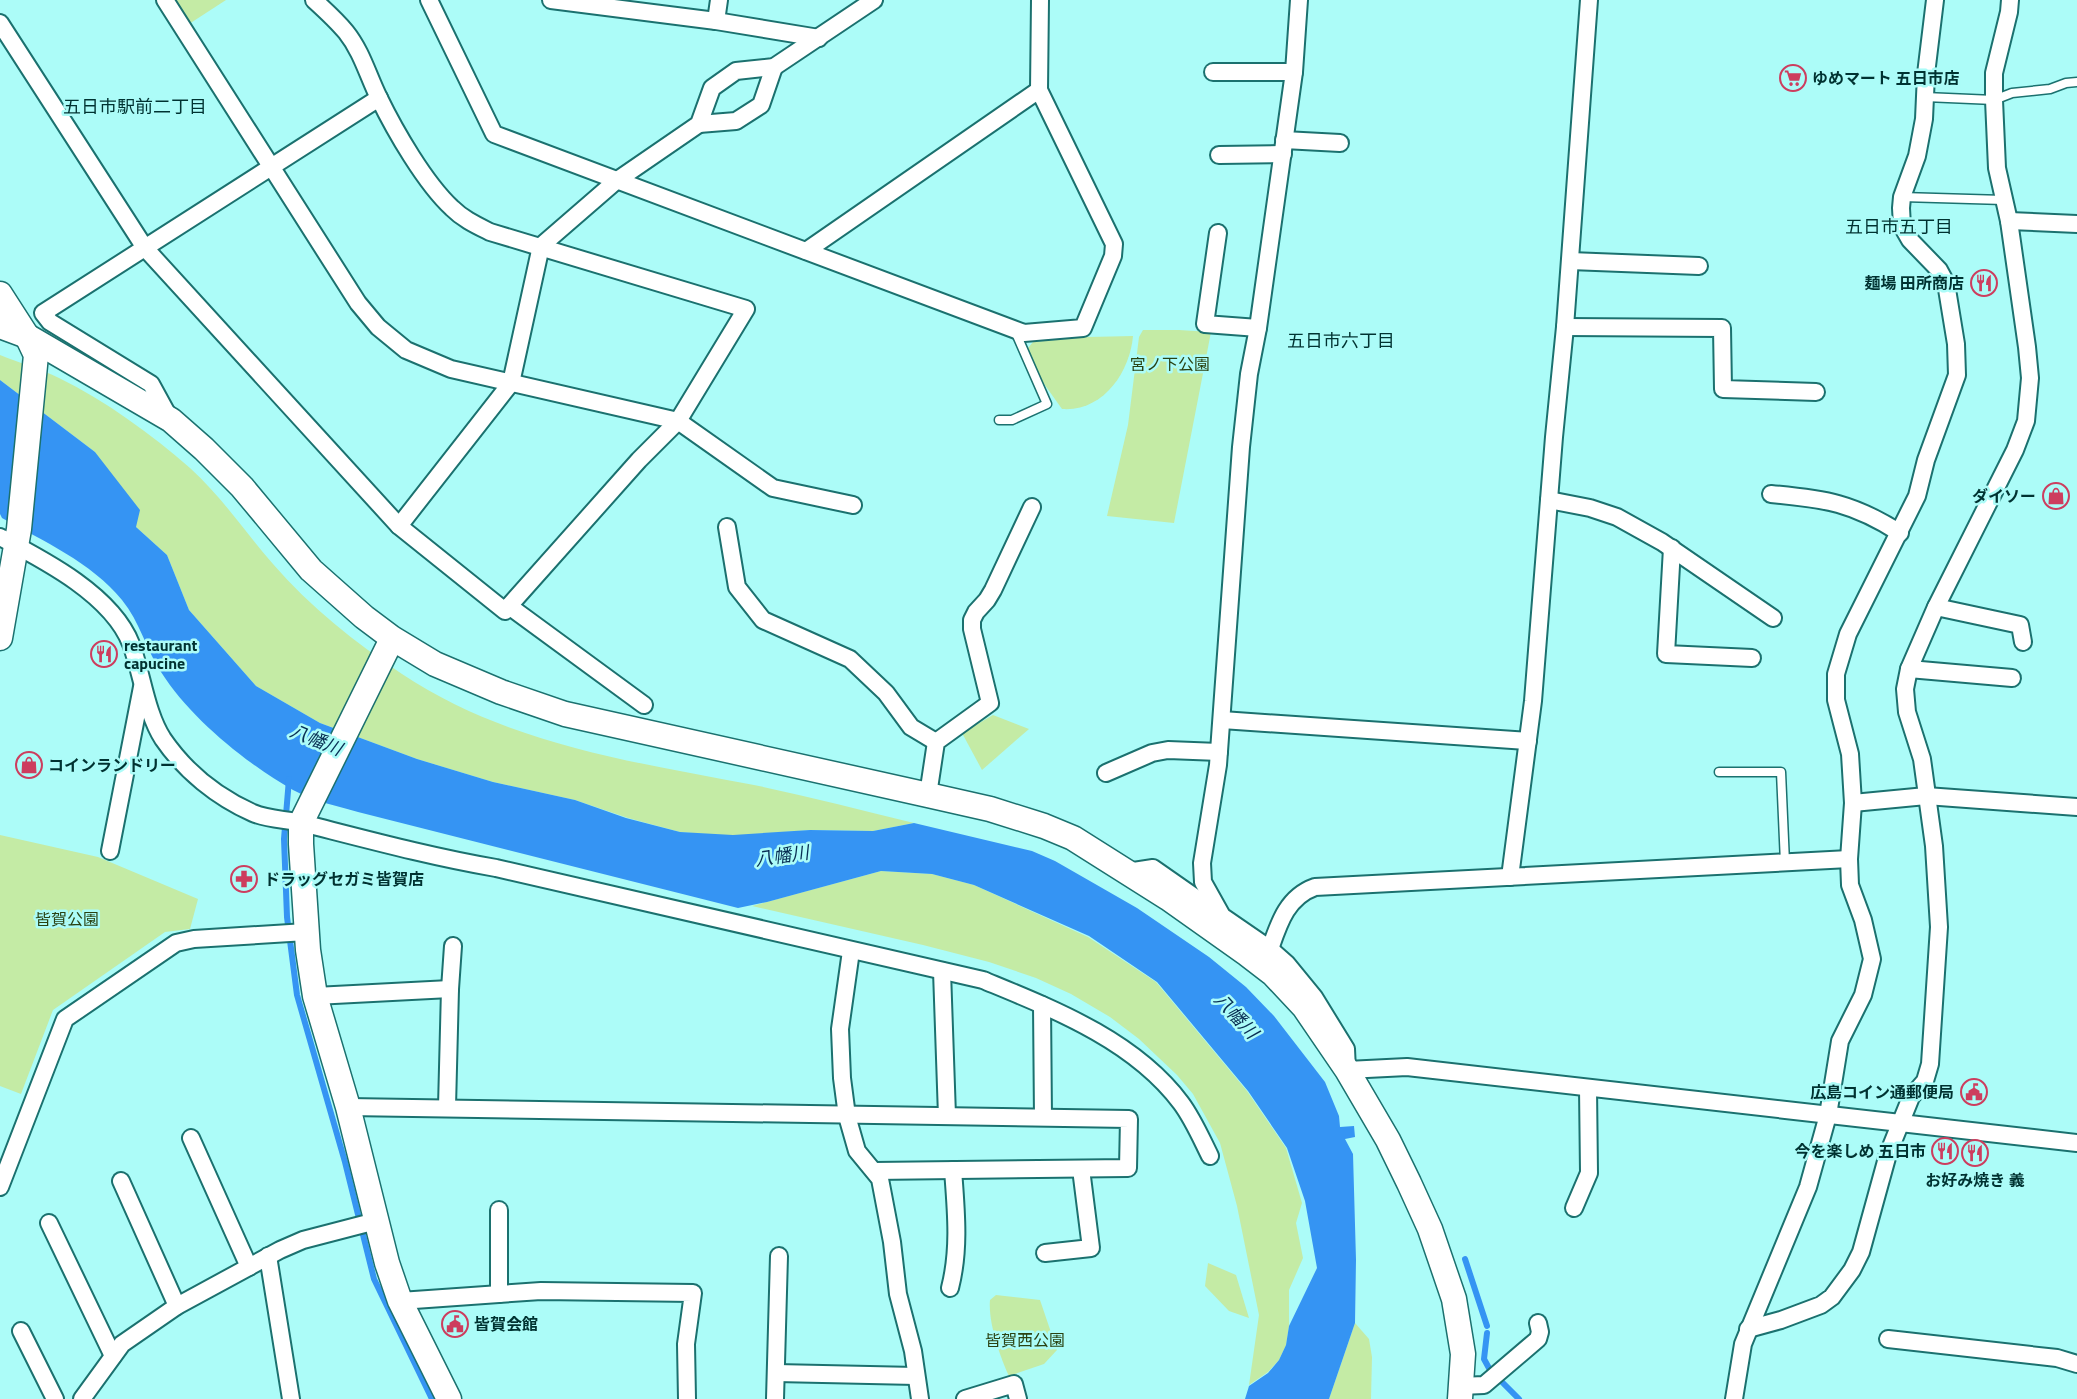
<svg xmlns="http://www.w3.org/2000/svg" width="2077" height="1399" viewBox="0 0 2077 1399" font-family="'Titillium Web','Noto Sans JP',sans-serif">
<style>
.green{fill:#c4eba5}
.water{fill:#3594f3}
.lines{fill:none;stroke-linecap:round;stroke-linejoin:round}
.stream{stroke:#3594f3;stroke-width:6}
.lane-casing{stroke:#1b716f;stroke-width:11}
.street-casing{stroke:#1b716f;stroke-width:20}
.secondary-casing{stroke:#1b716f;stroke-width:27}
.lane{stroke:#fff;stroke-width:8}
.street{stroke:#fff;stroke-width:16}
.secondary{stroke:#fff;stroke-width:24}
.labels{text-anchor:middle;stroke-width:5;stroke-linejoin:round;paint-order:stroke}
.poi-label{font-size:16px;font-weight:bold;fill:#003231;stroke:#acfcf8;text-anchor:start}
.park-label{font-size:16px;fill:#2a4212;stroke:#acfcf8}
.neighbourhood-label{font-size:18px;fill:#003231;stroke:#acfcf8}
.water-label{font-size:18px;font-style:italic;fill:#082e53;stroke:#acfcf8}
</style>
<rect width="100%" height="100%" fill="#acfcf8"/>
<!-- green -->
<g class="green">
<polygon points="174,0 226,0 189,24"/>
<polygon points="1143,330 1179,330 1211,332 1174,523 1107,516 1128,425 1139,337"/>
<path d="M1133,336C1130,372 1103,412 1062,409L1042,381L1028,348L1033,342L1088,337Z"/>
<path d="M0,355C20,363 41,369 59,378C106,401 151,434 190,468C222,497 245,532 273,564C310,607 356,643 402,674C507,744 633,762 754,785C807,796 861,810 914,823L873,831L810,830L733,836L680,832L628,818L575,800L493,782L417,759L320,723L256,686L189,610L167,555L136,527L95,452L0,380Z"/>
<polygon points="993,715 1029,729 982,770 962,733"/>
<polygon points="0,835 98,857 198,899 190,929 165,932 53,1010 21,1094 0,1086"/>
<polygon points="881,871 932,874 974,885 1088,937 1156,982 1247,1091 1286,1148 1302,1203 1296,1223 1303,1258 1289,1290 1289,1326 1286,1345 1279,1360 1268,1372 1249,1385 1259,1315 1237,1206 1220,1143 1193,1094 1177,1075 1139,1039 1110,1017 1071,994 1036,978 989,962 923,945 752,906"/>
<polygon points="1208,1263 1236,1275 1249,1318 1229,1311 1205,1286"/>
<path d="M996,1295L1040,1300L1057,1350L1044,1364L1009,1376C1000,1357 988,1322 990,1300Z"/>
<polygon points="1355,1323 1369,1339 1372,1357 1371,1399 1329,1399"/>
</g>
<!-- water -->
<path class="water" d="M0,380L95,452L140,510L136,527L167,555L189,610L256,686L320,723L417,759L493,782L575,800L626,818L680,832L733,835L810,830L873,831L914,823L1032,851L1055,861L1137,908L1209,957L1246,987L1274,1016L1325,1082L1339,1116L1340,1127L1354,1126L1355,1137L1345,1139L1353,1154L1356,1260L1355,1323L1329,1399H1245L1249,1386L1268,1373L1279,1360L1286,1345L1289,1326L1317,1268L1305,1201L1287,1148L1248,1091L1157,982L1089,936L974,885L932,874L881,871L767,902L738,908L358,812C337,806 313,801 293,790C246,763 191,719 161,672C146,649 140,622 122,600C91,562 43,541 2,518L0,514Z"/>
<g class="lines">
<!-- stream -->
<g class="stream">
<polyline points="289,779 284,839 287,917 297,995 345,1162 374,1279 432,1399"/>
<polyline points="1465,1259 1487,1326"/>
<polyline points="1487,1333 1484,1359 1490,1370"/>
<polyline points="1500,1380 1519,1399"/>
</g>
<defs>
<g id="lane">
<polyline points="1925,97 1994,100 2012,93 2050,89 2066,83 2077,82"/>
<polyline points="1902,197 2004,200"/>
<polyline points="999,420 1012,420 1047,404 1015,331"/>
<polyline points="1719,772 1781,772 1785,863"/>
</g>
<g id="street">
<polyline points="165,0 358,303 378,327 406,350 451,369 678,421 773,488 853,505"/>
<path d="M314,0C325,10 337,21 346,32C362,52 368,76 379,98C395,131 425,183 452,208C463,219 476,225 490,232L746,309L678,421L639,460L509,606"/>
<polyline points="429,0 494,134 1024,333 1083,328 1113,256 1114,244 1039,90 1040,0"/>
<polyline points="551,0 716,21 819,38"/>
<polyline points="1299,0 1294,72 1258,328 1249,374 1241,447 1218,765 1202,863 1203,882 1222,916 1270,949 1287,964 1314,997 1346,1049 1347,1070 1407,1067 2077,1143"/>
<polyline points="716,21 719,0"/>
<polyline points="0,23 145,248 399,526 505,611 509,606 644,705"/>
<polyline points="1213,72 1294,72"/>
<polyline points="699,124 736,121 761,105 774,67"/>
<polyline points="1284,140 1340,143"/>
<polyline points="1219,155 1283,154"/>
<polyline points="2009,221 2077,224"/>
<polyline points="1218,233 1205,324 1258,328"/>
<polyline points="806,251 1039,90"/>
<polyline points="1570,261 1699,266"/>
<polyline points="1565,327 1722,328 1723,389 1816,392"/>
<polyline points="169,417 151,384 50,322 43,313 379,98"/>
<path d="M1771,494C1826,499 1853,503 1900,533"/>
<polyline points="1549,500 1590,508 1617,517 1662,542 1773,618"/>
<polyline points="399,526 511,383 541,246 616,181 699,124 712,88 736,71 774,67 874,0"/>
<polyline points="727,527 737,587 763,620 850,659 886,693 911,727 936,742"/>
<path d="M0,537C44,560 112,595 131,644C142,673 146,713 163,739C185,771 217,797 253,813C269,820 288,819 306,824C369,840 432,857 496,868L983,980C1053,1009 1134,1040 1181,1103C1193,1119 1201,1138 1210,1156"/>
<polyline points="1672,548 1666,654 1752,658"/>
<polyline points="1936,607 2020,625 2023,642"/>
<polyline points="1909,669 2012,678"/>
<polyline points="1222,720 1528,741"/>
<polyline points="1106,773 1152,753 1168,750 1219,752"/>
<polyline points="928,795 936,742 990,703 972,629 972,620 976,612 987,600 993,590 1032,507"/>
<polyline points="1853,803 1926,796 2077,807"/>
<polyline points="110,851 142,687"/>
<polyline points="1127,872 1153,868 1216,912"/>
<polyline points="1510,877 1533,701 1554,437 1565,327 1589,0"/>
<path d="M1270,949C1279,923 1287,897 1315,887L1849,859"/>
<polyline points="851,951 840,1029 842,1078 847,1116 857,1151 880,1179 892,1242 898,1294 913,1351 920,1399"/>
<polyline points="942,971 947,1116"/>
<polyline points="315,996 450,989"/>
<polyline points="1042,1005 1043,1117"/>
<polyline points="348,1107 1129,1119 1128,1168 874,1171"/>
<polyline points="447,1107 450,989 453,946"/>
<polyline points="191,1138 249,1267"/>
<polyline points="121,1181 177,1306"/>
<polyline points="0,1187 65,1019 176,943 194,939 306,932"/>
<polyline points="1574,1208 1589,1173 1588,1088"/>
<polyline points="499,1210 499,1294"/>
<polyline points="49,1223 113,1356"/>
<polyline points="1045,1253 1091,1248 1081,1169"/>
<polyline points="268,1256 291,1399"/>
<path d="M950,1288C960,1249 956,1210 953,1170"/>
<polyline points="400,1301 541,1291 693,1293 686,1344 687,1399"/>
<polyline points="1748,1329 1781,1320 1821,1305 1832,1297 1852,1270 1861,1252 1888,1154 1911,1097 1925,1081 1930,1064 1939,927 1934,846 1922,759 1907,712 1905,689 1909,669 1936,607 2015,450 2026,421 2030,378 2027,347 2009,221 1997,168 1994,100 1994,73 2009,12 2010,0"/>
<polyline points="21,1331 55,1399"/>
<polyline points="1888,1339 2057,1358 2077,1364"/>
<polyline points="776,1373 916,1376"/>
<polyline points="1460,1386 1484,1385 1538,1339 1540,1332 1538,1323"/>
<polyline points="82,1399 122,1344 177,1306 280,1250 303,1240 376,1221"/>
<polyline points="775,1399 779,1256"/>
<polyline points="965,1399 1014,1384 1018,1399"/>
<polyline points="1734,1399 1743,1344 1808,1187 1828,1115 1840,1041 1863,995 1872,959 1863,920 1850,885 1849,859 1853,803 1850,754 1836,700 1836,674 1848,634 1917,496 1926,460 1957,375 1956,344 1946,283 1939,270 1910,240 1902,226 1901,208 1902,197 1917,156 1924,119 1926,74 1935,0"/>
</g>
<g id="secondary">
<polyline points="0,294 27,336 36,355 19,529 0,638"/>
<polyline points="0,326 27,336 171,420 204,449 242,487 311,570 364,617 392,638 435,664 501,692 565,714 928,795 990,809 1044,826 1073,838 1168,898 1247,954 1273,974 1304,1007 1347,1070 1388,1140 1409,1183 1430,1229 1454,1299 1463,1354 1460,1399"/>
<polyline points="389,645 301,823 301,844 308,950 315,996 348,1107 387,1263 400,1301 449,1399"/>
</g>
</defs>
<!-- lane casing -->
<use href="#lane" class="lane-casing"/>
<!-- street casing -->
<use href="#street" class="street-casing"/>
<!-- secondary casing -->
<use href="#secondary" class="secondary-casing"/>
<!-- lane -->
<use href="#lane" class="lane"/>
<!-- street -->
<use href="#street" class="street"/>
<!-- secondary -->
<use href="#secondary" class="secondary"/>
</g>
<!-- icons -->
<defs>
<symbol id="supermarket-ring" viewBox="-11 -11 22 22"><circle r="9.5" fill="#acfcf8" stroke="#cd3d5e" stroke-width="1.5"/><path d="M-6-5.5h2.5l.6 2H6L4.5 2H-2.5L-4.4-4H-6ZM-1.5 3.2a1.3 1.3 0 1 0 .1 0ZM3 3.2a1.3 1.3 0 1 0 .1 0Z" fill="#cd3d5e"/></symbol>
<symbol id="restaurant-ring" viewBox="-11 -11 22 22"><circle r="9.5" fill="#acfcf8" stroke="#cd3d5e" stroke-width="1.5"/><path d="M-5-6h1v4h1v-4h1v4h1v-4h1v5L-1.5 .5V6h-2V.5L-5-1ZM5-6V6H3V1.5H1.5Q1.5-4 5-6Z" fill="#cd3d5e"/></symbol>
<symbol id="shop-ring" viewBox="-11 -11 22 22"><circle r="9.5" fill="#acfcf8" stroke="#cd3d5e" stroke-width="1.5"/><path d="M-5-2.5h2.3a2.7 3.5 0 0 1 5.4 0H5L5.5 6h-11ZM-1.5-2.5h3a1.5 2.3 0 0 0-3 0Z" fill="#cd3d5e"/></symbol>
<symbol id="pharmacy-ring" viewBox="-11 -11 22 22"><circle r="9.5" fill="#acfcf8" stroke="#cd3d5e" stroke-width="1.5"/><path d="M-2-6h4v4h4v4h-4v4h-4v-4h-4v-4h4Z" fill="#cd3d5e"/></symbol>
<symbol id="civic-ring" viewBox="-11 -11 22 22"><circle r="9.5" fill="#acfcf8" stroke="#cd3d5e" stroke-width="1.5"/><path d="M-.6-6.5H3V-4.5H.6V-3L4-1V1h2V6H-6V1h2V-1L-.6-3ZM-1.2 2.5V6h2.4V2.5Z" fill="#cd3d5e"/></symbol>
</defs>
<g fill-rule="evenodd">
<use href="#supermarket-ring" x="1778" y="63" width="30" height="30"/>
<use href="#restaurant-ring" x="1969" y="268" width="30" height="30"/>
<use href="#shop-ring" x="2041" y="481" width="30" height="30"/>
<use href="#restaurant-ring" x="89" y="639" width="30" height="30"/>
<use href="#shop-ring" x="14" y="750" width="30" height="30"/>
<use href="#pharmacy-ring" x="229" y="864" width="30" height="30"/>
<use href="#civic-ring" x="1959" y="1077" width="30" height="30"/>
<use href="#restaurant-ring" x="1930" y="1136" width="30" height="30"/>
<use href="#restaurant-ring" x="1960" y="1138" width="30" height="30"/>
<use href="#civic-ring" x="440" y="1309" width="30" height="30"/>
</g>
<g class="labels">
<!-- poi labels -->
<g class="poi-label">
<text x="1812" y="84">ゆめマート 五日市店</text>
<text x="1964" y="289" text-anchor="end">麺場 田所商店</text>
<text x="2036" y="502" text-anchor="end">ダイソー</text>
<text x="124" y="651">restaurant<tspan x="124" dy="18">capucine</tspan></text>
<text x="48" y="771">コインランドリー</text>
<text x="264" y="885">ドラッグセガミ皆賀店</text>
<text x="1954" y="1098" text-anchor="end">広島コイン通郵便局</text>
<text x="1926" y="1157" text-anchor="end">今を楽しめ 五日市</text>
<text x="1975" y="1186" text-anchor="middle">お好み焼き 義</text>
<text x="474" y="1330">皆賀会館</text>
</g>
<!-- park labels -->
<g class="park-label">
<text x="1170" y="370">宮ノ下公園</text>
<text x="67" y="925">皆賀公園</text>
<text x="1025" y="1346">皆賀西公園</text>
</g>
<!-- neighbourhood labels -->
<g class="neighbourhood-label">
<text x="135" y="113">五日市駅前二丁目</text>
<text x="1899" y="233">五日市五丁目</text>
<text x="1341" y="347">五日市六丁目</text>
</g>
<!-- water labels -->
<g class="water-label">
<text transform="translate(316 740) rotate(22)" y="6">八幡川</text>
<text transform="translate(782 856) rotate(-8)" y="6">八幡川</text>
<text transform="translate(1236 1016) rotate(47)" y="6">八幡川</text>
</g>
</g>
</svg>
